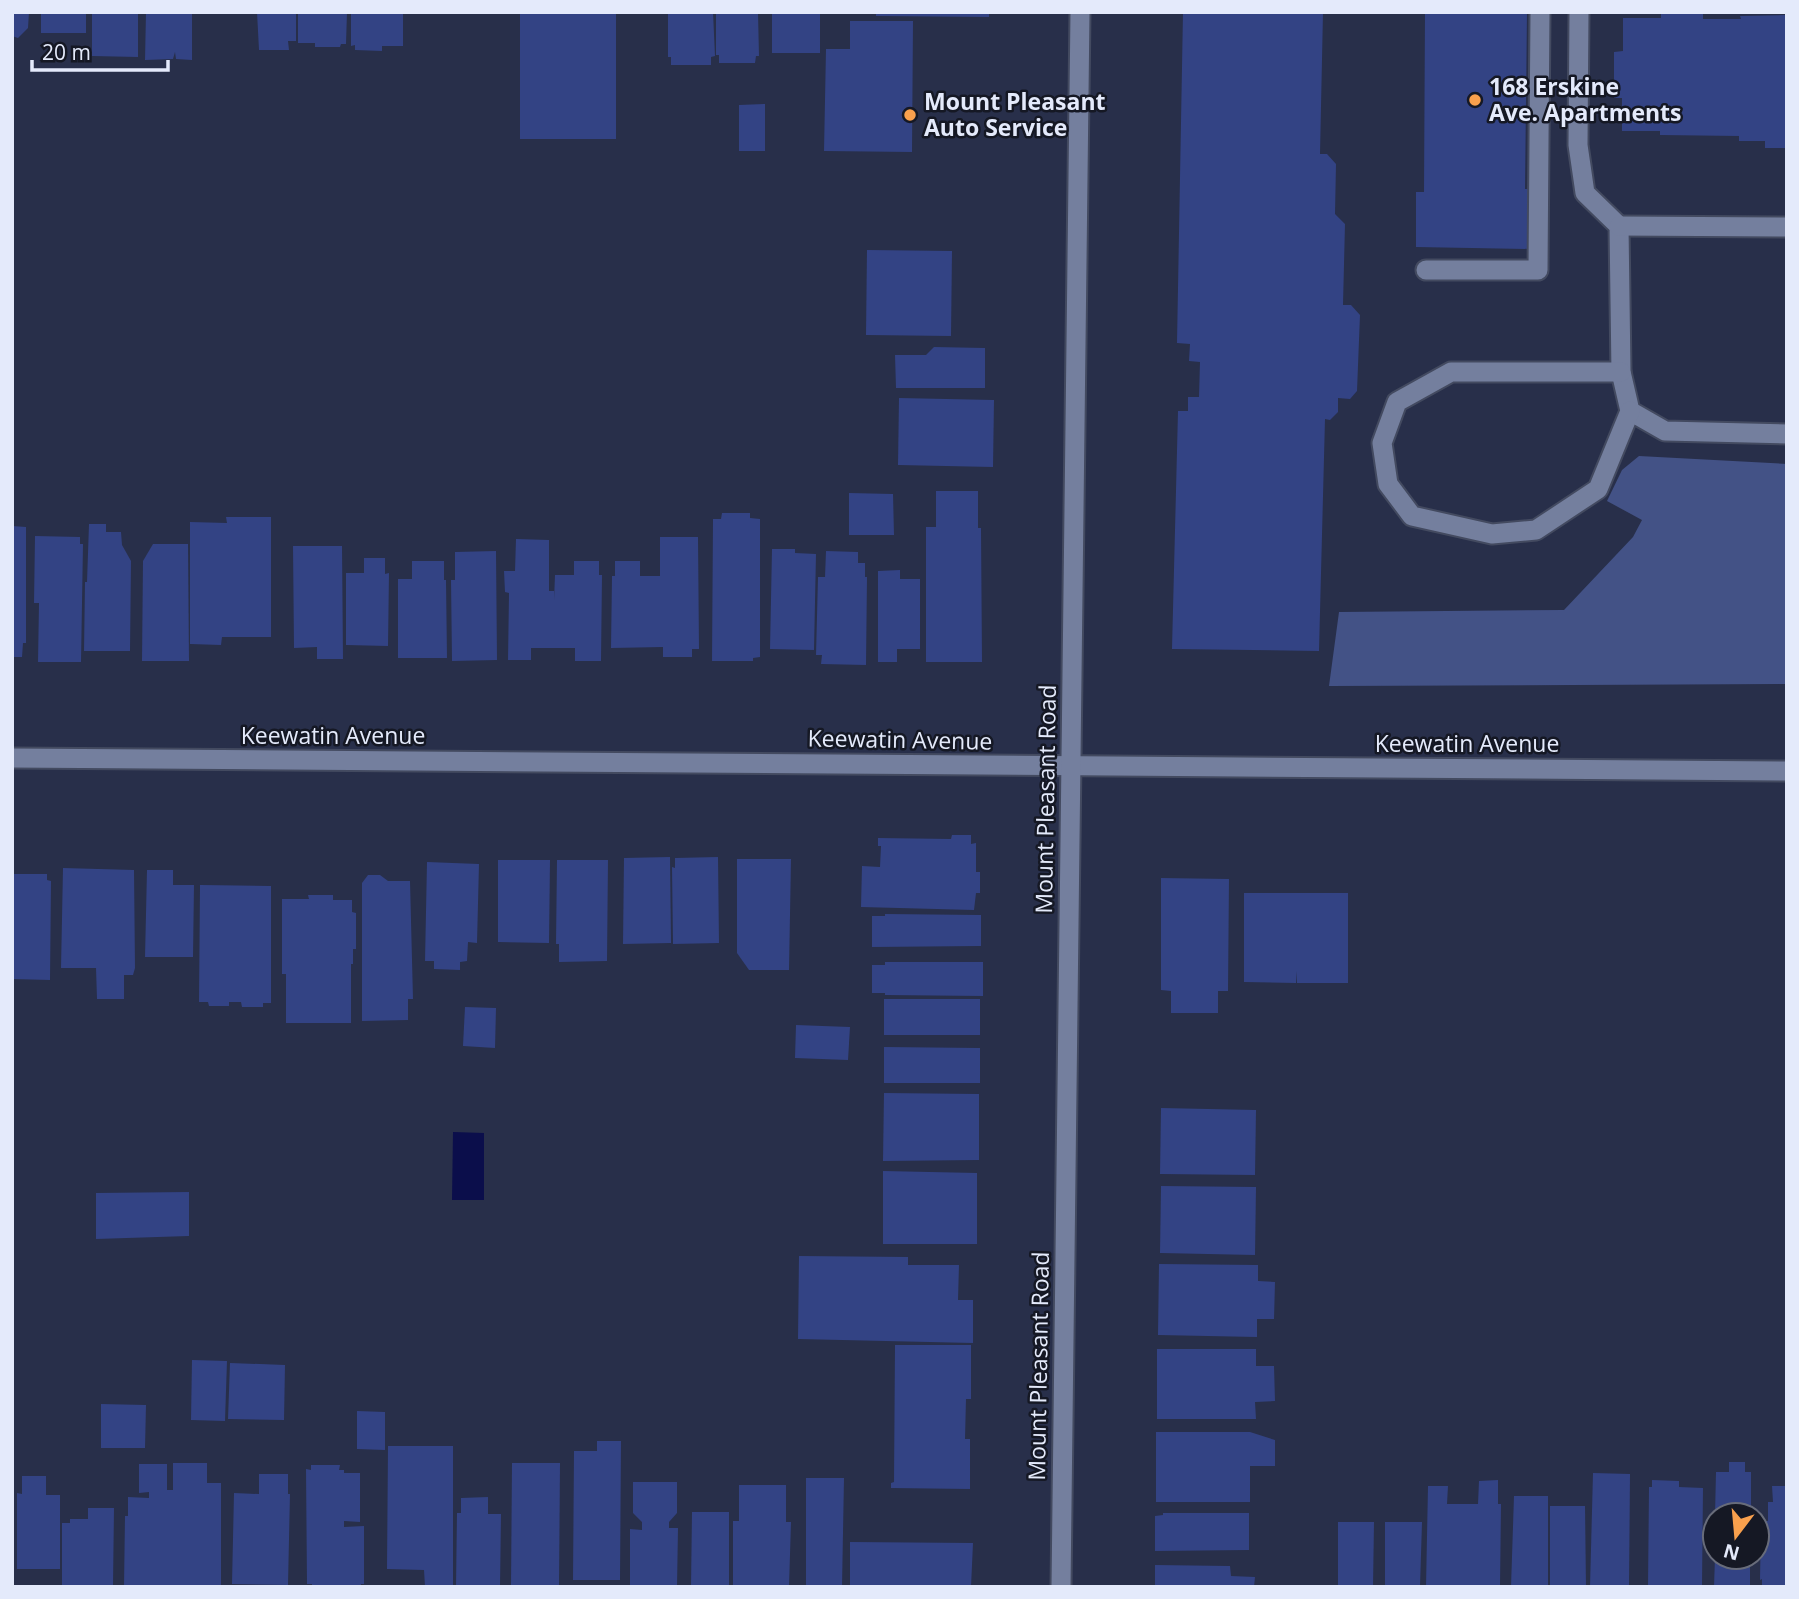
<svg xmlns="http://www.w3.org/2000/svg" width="1799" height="1599" viewBox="0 0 1799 1599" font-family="'Open Sans',sans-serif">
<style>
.green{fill:#435286}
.water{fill:#0b0e4b}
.building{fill:#334384}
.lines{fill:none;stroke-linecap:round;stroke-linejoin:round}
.service-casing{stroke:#434a60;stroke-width:23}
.minor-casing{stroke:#434a60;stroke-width:23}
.secondary-casing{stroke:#434a60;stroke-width:23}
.service{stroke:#747f9e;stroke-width:19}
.minor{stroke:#747f9e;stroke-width:19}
.secondary{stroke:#747f9e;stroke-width:19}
.poi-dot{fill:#f9a04d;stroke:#151824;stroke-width:2.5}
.labels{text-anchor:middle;stroke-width:5;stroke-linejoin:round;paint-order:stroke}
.poi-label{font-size:23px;font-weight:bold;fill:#e4eafb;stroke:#151824;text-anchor:start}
.street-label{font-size:23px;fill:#e4eafb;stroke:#151824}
</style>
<rect width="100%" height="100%" fill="#282f4a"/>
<!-- green -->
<polygon class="green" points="1639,456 1787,464 1787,684 1329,686 1339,612 1564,610 1633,537 1642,520 1607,501 1622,470"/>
<!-- water -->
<polygon class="water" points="453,1132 484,1133 484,1200 452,1200"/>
<!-- building -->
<g class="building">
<polygon points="12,12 29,12 28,28 18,38 12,36"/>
<rect x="41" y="12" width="45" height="21"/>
<polygon points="92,12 138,12 138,57 92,56"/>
<polygon points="146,12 192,12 192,60 176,59 175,52 173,59 145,60"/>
<polygon points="257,12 296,12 296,41 288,41 289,50 259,50"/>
<polygon points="298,12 347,12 346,44 341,44 340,47 315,47 315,43 298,43"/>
<polygon points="351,12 403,12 403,46 382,46 382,51 355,50 355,45 351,46"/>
<rect x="520" y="12" width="96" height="127"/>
<polygon points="668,12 713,12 715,56 711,57 711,65 671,65 671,57 668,57"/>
<polygon points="716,12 758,12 759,56 756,56 755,63 719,63 719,55 716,55"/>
<rect x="772" y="12" width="48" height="41"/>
<polygon points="876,12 989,12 989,17 876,16"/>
<polygon points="1183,12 1323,12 1320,154 1327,154 1336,164 1335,214 1345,224 1343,305 1351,305 1360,315 1357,391 1350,399 1338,398 1338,412 1330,420 1325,419 1319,651 1172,649 1178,411 1188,411 1188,397 1199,397 1200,362 1189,361 1190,344 1177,343"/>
<polygon points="1425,12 1527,12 1525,189 1532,189 1532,249 1416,247 1416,192 1424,192"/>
<polygon points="1661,14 1703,14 1703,19 1741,19 1740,16 1787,15 1787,148 1765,148 1765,141 1739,141 1739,136 1660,135 1660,131 1622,131 1622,98 1614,98 1614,52 1623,51 1623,18 1661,18"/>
<polygon points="850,21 913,21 912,152 824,151 826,49 850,49"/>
<polygon points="765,104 765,151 739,151 739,105"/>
<polygon points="867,250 952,251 951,336 866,335"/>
<polygon points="934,347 985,348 985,388 896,388 895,355 926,355"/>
<polygon points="899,398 994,400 993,467 898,465"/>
<polygon points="936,491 978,491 978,528 981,528 982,662 926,662 926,527 936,527"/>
<polygon points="849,493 893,494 894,535 849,535"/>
<polygon points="722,513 750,513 750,518 760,519 760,657 753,658 753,661 712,661 713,519 721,519"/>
<polygon points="226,517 271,517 271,637 222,637 221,645 190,644 190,522 227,523"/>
<polygon points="89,524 106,524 106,532 121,532 122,545 131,561 130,651 84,651 85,582 87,582"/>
<polygon points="12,526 26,527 26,643 23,643 22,657 12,657"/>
<polygon points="35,536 80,537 80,544 83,544 81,662 38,662 39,603 34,603"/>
<polygon points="660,537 698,537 699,649 692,649 692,657 663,657 663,647 611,648 612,576 615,576 615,561 640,561 640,576 660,576"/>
<polygon points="516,539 549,540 549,591 554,591 554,600 555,575 574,575 574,561 599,561 599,575 602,575 601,661 575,661 575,648 531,648 531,660 508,660 509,593 505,592 504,571 515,571"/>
<polygon points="153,544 188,544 189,661 142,661 143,561"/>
<polygon points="293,546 342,546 343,659 317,659 317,647 294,648"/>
<polygon points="772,549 795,549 795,553 816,554 814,650 770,649"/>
<polygon points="496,551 497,660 452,661 451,580 455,580 455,552"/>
<polygon points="826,551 858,552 858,563 865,563 865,577 867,577 866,665 821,664 822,655 816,655 818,577 825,577"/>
<polygon points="364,558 385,558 385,574 389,573 388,646 346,645 346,573 364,573"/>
<polygon points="412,561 444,561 444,580 446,580 447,658 398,658 398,579 412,579"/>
<polygon points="900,570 900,579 920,579 920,649 897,649 897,662 878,662 878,571"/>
<polygon points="952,835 971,835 971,844 976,843 976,872 980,872 980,893 976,893 974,910 861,907 862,866 880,867 881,846 878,846 878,838 951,839"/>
<polygon points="670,857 671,943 623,944 624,858"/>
<polygon points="718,857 719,943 673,944 672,867 675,868 675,858"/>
<polygon points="737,859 791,859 789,970 749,970 737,953"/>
<polygon points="498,860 550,860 549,943 498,942"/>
<polygon points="557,860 608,860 607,961 559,962 559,944 556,944"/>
<polygon points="427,862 479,864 477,943 468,942 467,961 460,962 460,970 434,969 434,961 425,961"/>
<polygon points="63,868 134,870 135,968 133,975 124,975 124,999 97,999 96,968 61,968"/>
<polygon points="147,870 173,870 173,885 194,885 193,957 145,957"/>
<polygon points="12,874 47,874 47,880 51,881 50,980 12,979"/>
<polygon points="368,875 380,875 388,881 410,881 413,999 408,999 408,1020 362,1021 362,883"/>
<polygon points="1161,878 1229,879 1228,991 1218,991 1218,1013 1171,1013 1171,991 1161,990"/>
<polygon points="200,885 271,886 271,1003 263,1003 263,1007 242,1007 241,1002 229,1002 229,1006 209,1006 208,1002 199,1002"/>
<polygon points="1244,893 1348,893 1348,983 1297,983 1297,971 1296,983 1244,982"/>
<polygon points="308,895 333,895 333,900 352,900 352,912 356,913 356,949 353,949 353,964 351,964 351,1023 286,1023 286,974 282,974 282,899 309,899"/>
<polygon points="885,914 981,915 981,946 872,947 872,916 885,916"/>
<polygon points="885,962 983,962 983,996 885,995 885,993 872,993 872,965 885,965"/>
<rect x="884" y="999" width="96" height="36"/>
<polygon points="465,1007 496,1008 495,1048 463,1046"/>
<polygon points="796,1025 850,1027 848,1060 795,1058"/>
<polygon points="884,1047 980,1048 980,1083 884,1083"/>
<polygon points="884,1093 979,1094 979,1160 883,1161"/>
<polygon points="1161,1108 1256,1110 1255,1175 1160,1174"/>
<polygon points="883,1171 977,1173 977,1244 883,1244"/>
<polygon points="1161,1186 1256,1187 1255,1255 1160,1253"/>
<polygon points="189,1192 189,1236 96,1239 96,1193"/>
<polygon points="799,1256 908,1257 908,1265 959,1265 958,1300 973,1300 973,1343 798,1339"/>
<polygon points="1159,1264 1258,1265 1258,1281 1275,1282 1274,1319 1257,1319 1257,1337 1158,1335"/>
<polygon points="895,1345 971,1345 971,1399 966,1399 965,1439 970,1439 970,1489 891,1488 891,1483 894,1482"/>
<polygon points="1157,1349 1256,1349 1256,1366 1274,1366 1275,1401 1255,1402 1256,1419 1157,1419"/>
<polygon points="192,1360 227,1361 225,1421 191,1420"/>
<polygon points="230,1363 285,1365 284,1420 228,1419"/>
<polygon points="101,1404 146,1405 145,1448 101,1448"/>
<polygon points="357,1411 385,1412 385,1450 357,1449"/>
<polygon points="1156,1432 1250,1432 1275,1440 1275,1466 1250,1466 1250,1502 1156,1502"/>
<polygon points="597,1441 621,1441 620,1580 573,1580 574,1451 597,1451"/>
<polygon points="388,1446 453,1446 453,1587 425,1587 424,1570 387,1569"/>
<polygon points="1729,1462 1745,1462 1745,1472 1751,1472 1751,1515 1715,1515 1716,1472 1729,1472"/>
<polygon points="173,1463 207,1463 207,1483 221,1483 221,1587 124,1587 125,1516 128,1516 128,1497 149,1498 149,1492 139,1493 139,1464 167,1464 167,1490 173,1490"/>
<polygon points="512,1463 560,1463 559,1587 511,1587"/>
<polygon points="311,1465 340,1465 339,1470 344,1470 344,1473 360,1473 360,1522 344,1521 344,1527 364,1526 364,1584 361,1584 361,1587 312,1587 312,1584 307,1584 306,1469 311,1470"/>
<polygon points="1593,1473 1630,1474 1629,1587 1590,1587"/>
<polygon points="259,1474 288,1474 288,1494 290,1494 288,1585 232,1584 234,1493 259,1494"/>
<polygon points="22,1476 46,1476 46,1495 60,1495 60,1569 17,1569 17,1493 22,1494"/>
<polygon points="806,1478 844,1478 842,1587 806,1587"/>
<polygon points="1498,1480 1498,1504 1501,1504 1500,1587 1426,1587 1428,1486 1448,1486 1447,1504 1478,1504 1479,1481"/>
<polygon points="1652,1480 1679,1481 1679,1487 1703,1488 1702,1587 1648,1587 1649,1487 1652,1487"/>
<polygon points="633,1482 677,1482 677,1513 669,1522 669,1528 678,1528 677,1587 630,1587 630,1529 642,1530 642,1522 633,1513"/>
<polygon points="739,1485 786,1485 786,1522 791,1522 789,1587 733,1587 733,1521 739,1521"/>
<polygon points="1772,1486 1787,1486 1787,1587 1762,1587 1762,1579 1760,1580 1761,1521 1768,1521 1768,1502 1773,1502"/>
<polygon points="1514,1496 1548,1496 1548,1587 1511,1587"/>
<polygon points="488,1497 488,1514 501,1514 500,1587 456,1587 457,1513 461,1513 461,1498"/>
<polygon points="1550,1506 1585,1506 1586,1587 1550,1587"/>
<polygon points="88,1508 114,1508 113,1586 62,1585 62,1523 70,1523 70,1519 88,1519"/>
<polygon points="692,1512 729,1512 729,1587 691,1587"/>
<polygon points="1163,1513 1249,1513 1249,1550 1155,1551 1155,1516 1163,1515"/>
<polygon points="1338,1522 1374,1522 1373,1587 1338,1587"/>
<polygon points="1385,1522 1422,1522 1420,1587 1385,1587"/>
<polygon points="850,1542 973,1543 971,1587 850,1587"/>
<polygon points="1715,1557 1750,1557 1750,1587 1714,1587"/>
<polygon points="1155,1565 1230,1566 1231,1576 1255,1577 1254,1587 1155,1587"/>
</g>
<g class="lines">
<defs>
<g id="service">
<polyline points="1579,12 1578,145 1585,193 1619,226 1621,372 1630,411 1665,431 1787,434"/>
<polyline points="1619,226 1787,227"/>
<polyline points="1426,270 1538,270 1540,12"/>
<polyline points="1621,372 1451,372 1397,402 1382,443 1388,484 1412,516 1492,534 1536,530 1598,489 1630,411"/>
</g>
<polyline id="minor" points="12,758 1787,771"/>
<polyline id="secondary" points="1061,1587 1080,12"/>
</defs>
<!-- service casing -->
<use href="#service" class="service-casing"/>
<!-- minor casing -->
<use href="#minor" class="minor-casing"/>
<!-- secondary casing -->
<use href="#secondary" class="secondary-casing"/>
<!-- service -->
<use href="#service" class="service"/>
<!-- minor -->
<use href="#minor" class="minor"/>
<!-- secondary -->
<use href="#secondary" class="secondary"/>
</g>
<!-- markers -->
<g class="poi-dot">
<circle cx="1475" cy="100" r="7"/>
<circle cx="910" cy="115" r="7"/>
</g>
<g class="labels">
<!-- poi labels -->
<g class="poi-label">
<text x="1489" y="95">168 Erskine<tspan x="1489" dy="26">Ave. Apartments</tspan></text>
<text x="924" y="110">Mount Pleasant<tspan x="924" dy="26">Auto Service</tspan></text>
</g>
<!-- street labels -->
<g class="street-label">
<text x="333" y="744">Keewatin Avenue</text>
<text transform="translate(900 740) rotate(1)" y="8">Keewatin Avenue</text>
<text x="1467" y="752">Keewatin Avenue</text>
<text transform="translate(1046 799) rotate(-89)" y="8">Mount Pleasant Road</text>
<text transform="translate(1039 1366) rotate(-89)" y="8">Mount Pleasant Road</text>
</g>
</g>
<!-- border -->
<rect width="1799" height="1599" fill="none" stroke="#e4eafb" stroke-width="28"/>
<!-- north arrow -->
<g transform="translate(1736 1536) rotate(196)"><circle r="33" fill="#151824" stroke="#686c7a" stroke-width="2"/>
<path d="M0-5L12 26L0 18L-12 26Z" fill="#f9a04d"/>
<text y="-10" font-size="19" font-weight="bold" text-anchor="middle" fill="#e4eafb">N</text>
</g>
<!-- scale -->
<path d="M32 60v10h136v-10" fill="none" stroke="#e4eafb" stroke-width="3.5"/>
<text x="42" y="60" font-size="21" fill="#e4eafb" stroke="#151824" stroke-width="5" paint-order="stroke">20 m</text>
</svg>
